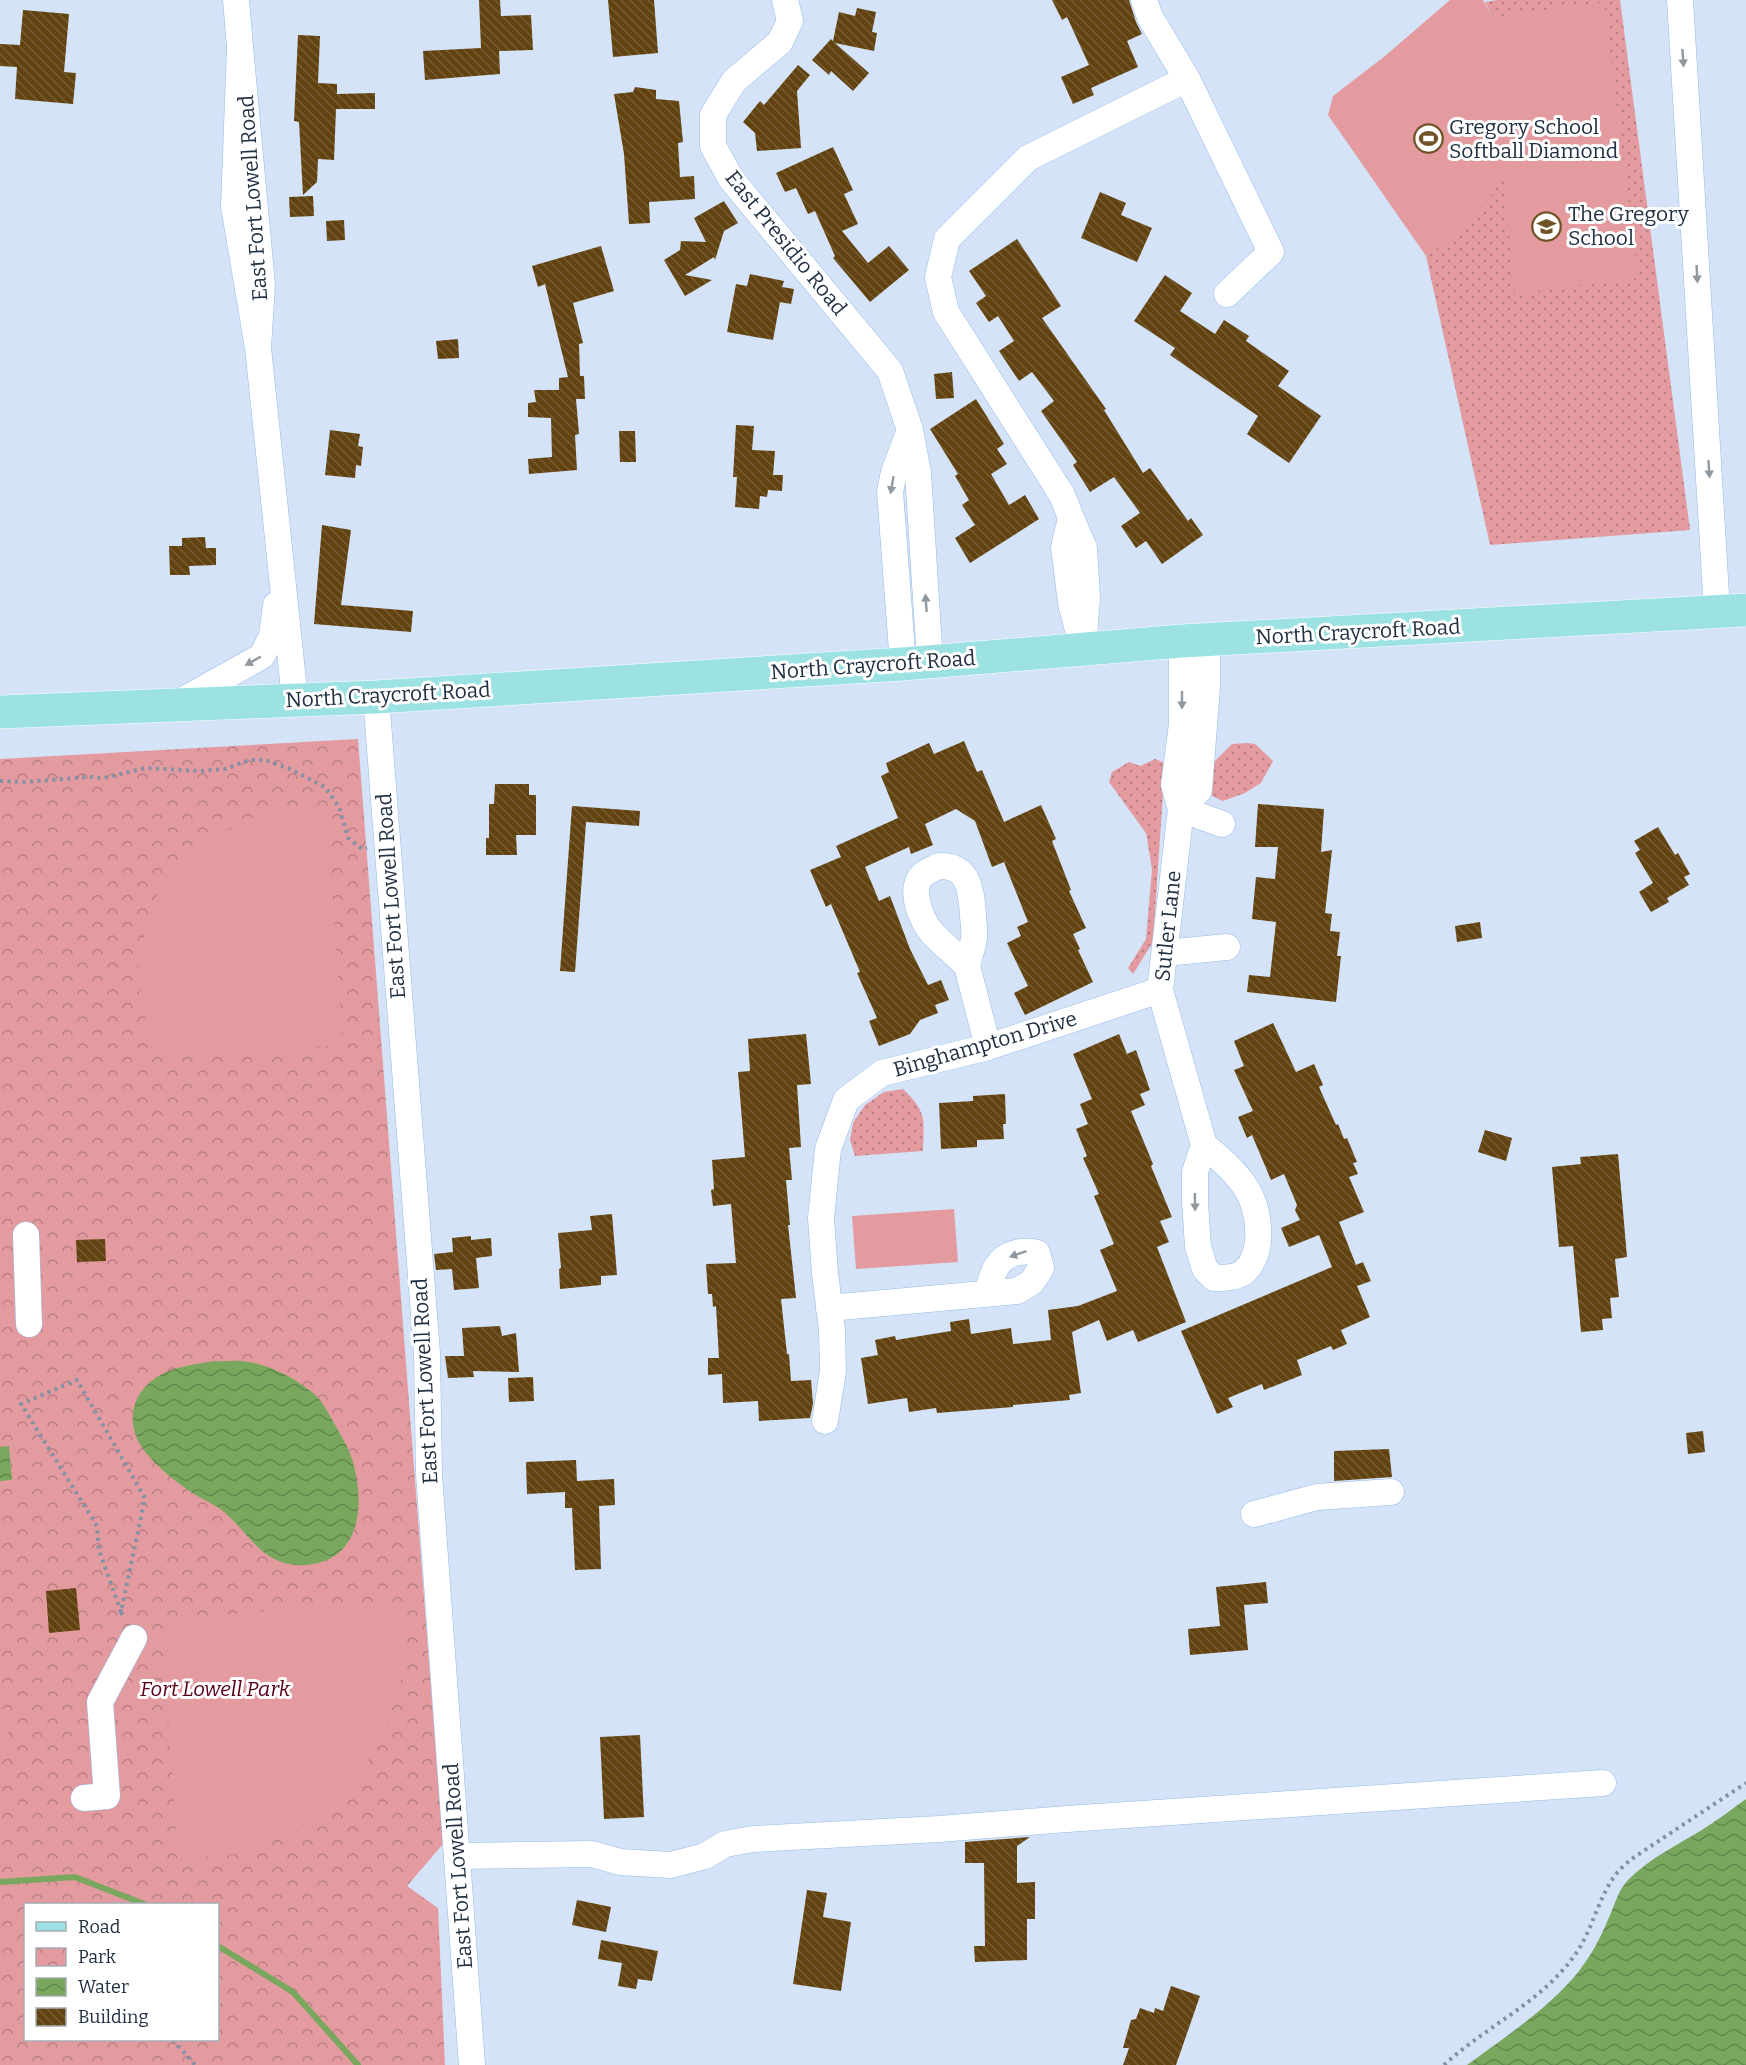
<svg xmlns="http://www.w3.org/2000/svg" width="1746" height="2065" viewBox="0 0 1746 2065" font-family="Bitter,serif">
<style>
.grass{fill:url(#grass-dots)}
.park{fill:url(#park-crowns);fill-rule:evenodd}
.garden{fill:#e39ba0}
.water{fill:url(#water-waves)}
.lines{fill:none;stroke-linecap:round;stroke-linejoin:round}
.stream{stroke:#78a75d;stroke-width:6}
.building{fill:url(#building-back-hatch)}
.minor-casing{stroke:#96bbe9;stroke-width:27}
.major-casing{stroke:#fff;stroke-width:34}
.path{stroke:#8291a4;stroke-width:4;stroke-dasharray:3 4.5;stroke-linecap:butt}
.minor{stroke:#fff;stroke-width:26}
.major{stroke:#9ce2e2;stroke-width:33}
.oneway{fill:#9098a0}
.labels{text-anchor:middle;stroke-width:6;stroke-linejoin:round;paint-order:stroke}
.poi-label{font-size:21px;fill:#213042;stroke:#fff;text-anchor:start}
.street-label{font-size:21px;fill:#213042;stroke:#fff}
.park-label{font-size:21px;font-style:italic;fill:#570018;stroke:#fff}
</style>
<defs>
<pattern id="grass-dots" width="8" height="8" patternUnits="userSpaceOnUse" patternTransform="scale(1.5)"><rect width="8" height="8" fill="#e39ba0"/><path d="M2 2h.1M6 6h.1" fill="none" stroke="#b87f84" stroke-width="1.8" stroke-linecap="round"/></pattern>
<pattern id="park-crowns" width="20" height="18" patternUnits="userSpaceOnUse" patternTransform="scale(1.5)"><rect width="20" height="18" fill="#e39ba0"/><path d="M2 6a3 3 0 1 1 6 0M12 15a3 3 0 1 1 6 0" fill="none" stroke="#b87f84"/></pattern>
<pattern id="water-waves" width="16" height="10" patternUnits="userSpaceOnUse" patternTransform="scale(1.5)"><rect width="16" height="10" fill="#78a75d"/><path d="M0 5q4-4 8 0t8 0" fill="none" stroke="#62884e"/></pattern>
<pattern id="building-back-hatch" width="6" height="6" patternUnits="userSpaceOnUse" patternTransform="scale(1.5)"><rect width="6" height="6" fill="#62430f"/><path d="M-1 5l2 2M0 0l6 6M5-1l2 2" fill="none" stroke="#745c34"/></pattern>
</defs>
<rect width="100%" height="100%" fill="#d4e3f7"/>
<!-- grass -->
<g class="grass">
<polygon points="1497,0 1620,0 1690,530 1490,545 1426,256 1454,237 1494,191 1505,40 1485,2"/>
<polygon points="1247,743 1255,744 1273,761 1261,783 1245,793 1223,801 1212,796 1209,777 1213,763 1232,744"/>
<polygon points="1155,759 1165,763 1153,942 1133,974 1128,968 1146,939 1152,869 1146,833 1109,782 1112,772 1129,762 1140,766"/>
<path d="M903,1089C927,1112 924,1120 923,1151L855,1156L850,1140L853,1123L865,1105L884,1092Z"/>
</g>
<!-- park -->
<path class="park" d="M358,739L443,1844L407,1886L438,1908L445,2065H0V759ZM26,1904H218V2040H26Z"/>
<!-- garden -->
<g class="garden">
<polygon points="1450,0 1483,0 1493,17 1604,2 1638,278 1515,294 1503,172 1494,191 1456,236 1426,256 1328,115 1333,96 1385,56"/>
<polygon points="327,806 342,1037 333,1046 265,1050 162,1059 151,1038 140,999 138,964 151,905 176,864 210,840 251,818"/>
<polygon points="954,1209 958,1262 856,1269 852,1216"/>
<polygon points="402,1601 405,1658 398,1693 380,1741 350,1789 294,1833 234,1854 178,1860 162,1631 174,1618"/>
<polygon points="0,1709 6,1709 9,1746 0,1746"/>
</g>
<!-- water -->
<g class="water">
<path d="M215,1361C224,1362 233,1360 242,1361C266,1363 294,1377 312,1392C322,1400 327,1411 333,1421C340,1434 349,1448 353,1462C365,1505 361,1560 307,1565C260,1568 251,1532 219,1508C213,1504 206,1501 199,1497C181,1486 161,1471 147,1454C126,1430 128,1398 154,1379C170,1367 196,1364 215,1361Z"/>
<polygon points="9,1446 12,1480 0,1481 0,1447"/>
<path d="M1746,1799V2065H1467C1505,2037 1557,2003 1584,1964C1595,1949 1603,1932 1610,1915C1616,1902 1618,1890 1629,1879C1650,1858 1679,1844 1705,1828C1719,1819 1732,1809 1746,1799Z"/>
</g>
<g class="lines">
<!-- stream -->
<g class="stream">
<polyline points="0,1882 75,1877 144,1904"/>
<polyline points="218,1946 293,1992 358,2065"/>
</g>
</g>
<!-- building -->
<g class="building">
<polygon points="479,0 500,0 501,16 531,15 533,50 499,51 500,74 425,80 423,51 481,48"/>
<polygon points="608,0 654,0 658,53 613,57"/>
<polygon points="1052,0 1129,0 1136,22 1142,34 1127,41 1138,67 1091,88 1094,95 1073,104 1061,77 1089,65 1067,17 1062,20"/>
<polygon points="857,8 876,12 872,32 877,33 874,51 835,43 869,73 853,91 831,71 829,75 812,60 831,39 833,41 839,12 855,16"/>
<polygon points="23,10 69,14 64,72 76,73 73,104 15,99 17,67 0,66 0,44 20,45"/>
<polygon points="298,35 320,36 318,83 337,84 337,94 375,93 375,109 336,109 334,160 318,159 317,182 303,195 299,122 294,121"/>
<polygon points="798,65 810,75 797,91 801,148 757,151 755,133 743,122 760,101 764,105"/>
<polygon points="635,87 656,90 656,99 679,101 683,142 678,143 680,177 694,176 695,199 649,202 650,223 629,224 624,154 614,94 633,92"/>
<polygon points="833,147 853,190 844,194 858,224 842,231 868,263 889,246 909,270 870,302 833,258 835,256 815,211 808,214 796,188 785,192 776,173"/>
<polygon points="1100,192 1126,203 1121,215 1152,228 1137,262 1081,238"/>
<polygon points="313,196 314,216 290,217 289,197"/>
<polygon points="724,201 738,223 724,231 715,260 714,257 685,275 712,280 685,296 664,260 680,250 681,241 706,242 694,218"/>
<polygon points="344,220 345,240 327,241 326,221"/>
<polygon points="1017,239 1061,306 1042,318 1106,409 1104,410 1143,473 1150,468 1188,521 1191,518 1203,535 1162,564 1146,541 1136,548 1121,526 1140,513 1114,477 1090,492 1073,465 1077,462 1041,411 1054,401 1032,372 1019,381 999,351 1014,341 998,316 989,322 976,303 986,296 969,271"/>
<polygon points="601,246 614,291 573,303 583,343 579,344 580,376 584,376 585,399 576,399 579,434 575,435 577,470 529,474 528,459 552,457 551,418 528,417 528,403 536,402 534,390 559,390 559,378 568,377 545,284 538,287 532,266"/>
<polygon points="750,274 784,281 782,287 794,289 791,304 780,302 773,340 727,332 736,284 747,286"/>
<polygon points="1165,275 1192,293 1180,311 1215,334 1224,320 1249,336 1246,341 1289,371 1278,386 1321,416 1289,463 1247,434 1258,416 1170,355 1175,348 1134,321"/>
<polygon points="458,339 459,358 438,359 436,341"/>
<polygon points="952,372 954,398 936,399 934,374"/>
<polygon points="976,399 1004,444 997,449 1007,464 991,474 1009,505 1025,495 1039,519 970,563 955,538 975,525 962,505 969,500 955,476 958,474 930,429"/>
<polygon points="736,425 754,426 752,450 775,451 773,475 783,475 782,491 768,490 767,497 760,496 759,509 735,507 737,477 733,477"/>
<polygon points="330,430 360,434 358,446 363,447 361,466 356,465 355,478 325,475"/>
<polygon points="619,431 635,431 636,462 620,462"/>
<polygon points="322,525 351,530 341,605 413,611 411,632 314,624"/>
<polygon points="205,537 206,548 216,548 216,565 189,566 190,575 170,575 169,546 182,546 182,538"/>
<polygon points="964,741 977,772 982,770 1004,822 1041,805 1056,839 1052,841 1071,890 1069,891 1086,928 1073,934 1080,949 1078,950 1093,982 1025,1015 1014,993 1028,986 1007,943 1021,936 1017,927 1028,922 1004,862 992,867 975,821 956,809 925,824 933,845 911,854 909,847 865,867 879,901 890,896 910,949 928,985 941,980 949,1000 935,1005 938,1013 920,1020 910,1034 879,1046 869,1021 877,1018 857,973 860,972 831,904 826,907 810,870 841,857 836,846 898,818 881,776 889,772 886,763 929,743 934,754"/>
<polygon points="495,784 529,784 529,795 536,795 536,835 516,835 517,855 486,855 486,838 489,838 489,804 494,804"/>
<polygon points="1258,804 1324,809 1321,852 1332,850 1325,913 1332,914 1330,931 1340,932 1337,956 1341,956 1336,1002 1247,992 1249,975 1270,977 1276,922 1252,919 1256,877 1275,879 1278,847 1255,847"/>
<polygon points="572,806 640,811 639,826 586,822 575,972 560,971"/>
<polygon points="1658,827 1675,855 1678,853 1690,874 1684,877 1689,885 1667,898 1669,902 1651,912 1639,892 1653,883 1635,853 1640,850 1634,841"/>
<polygon points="1480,922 1482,938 1457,942 1455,926"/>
<polygon points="1273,1023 1296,1072 1314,1064 1323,1085 1319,1087 1336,1125 1338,1124 1344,1139 1347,1138 1357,1162 1353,1163 1358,1174 1349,1177 1364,1212 1339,1222 1356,1265 1363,1262 1371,1281 1357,1286 1370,1317 1341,1330 1347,1344 1333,1350 1331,1346 1297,1360 1302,1375 1264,1390 1262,1384 1228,1398 1233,1407 1217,1414 1181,1331 1332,1267 1319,1235 1289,1247 1281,1228 1300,1220 1295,1210 1297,1205 1284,1174 1271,1180 1252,1135 1247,1138 1238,1117 1253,1111 1234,1070 1244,1066 1234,1041"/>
<polygon points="806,1034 811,1084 797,1085 801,1147 789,1148 792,1180 786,1180 790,1225 788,1225 796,1298 781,1299 787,1354 789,1354 791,1381 811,1380 813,1404 810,1418 759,1421 758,1401 723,1403 722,1374 708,1375 708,1358 719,1358 716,1306 713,1307 712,1294 708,1294 706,1264 736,1263 731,1204 713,1206 711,1190 714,1189 712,1160 745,1157 738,1072 750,1071 748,1039"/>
<polygon points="1119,1034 1127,1054 1136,1050 1150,1090 1140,1094 1145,1105 1131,1111 1153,1164 1151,1166 1172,1217 1160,1221 1169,1242 1157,1247 1186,1322 1138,1342 1133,1330 1107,1341 1099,1320 1072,1332 1081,1393 1069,1395 1070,1400 1013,1405 1013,1407 937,1413 936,1408 909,1412 907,1398 868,1404 861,1358 878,1355 875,1340 895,1336 896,1340 951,1331 950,1322 969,1319 971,1334 1011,1328 1013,1344 1051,1340 1048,1310 1078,1306 1117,1291 1100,1250 1114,1244 1094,1196 1099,1194 1083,1158 1087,1156 1076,1129 1088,1124 1080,1104 1092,1099 1073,1054"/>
<polygon points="1005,1094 1006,1124 1003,1124 1004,1139 977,1140 977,1147 941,1149 939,1103 973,1101 973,1096"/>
<polygon points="1485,1130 1512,1138 1506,1161 1478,1152"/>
<polygon points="1618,1154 1627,1257 1615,1259 1619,1297 1610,1298 1612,1318 1602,1319 1603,1330 1581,1332 1573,1246 1559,1247 1552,1167 1581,1164 1580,1157"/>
<polygon points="612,1214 617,1275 601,1276 601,1285 560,1289 559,1269 561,1268 558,1233 592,1230 590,1216"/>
<polygon points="471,1236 471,1240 491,1238 492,1256 476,1258 479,1288 454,1290 452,1269 436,1270 434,1254 453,1252 452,1238"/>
<polygon points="105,1239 106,1261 77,1262 76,1240"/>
<polygon points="500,1326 502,1336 516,1333 519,1372 473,1371 474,1377 448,1378 445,1356 464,1356 462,1328"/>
<polygon points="533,1377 534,1401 509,1402 508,1378"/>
<polygon points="1703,1431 1705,1452 1688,1454 1686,1433"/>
<polygon points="1389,1449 1392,1477 1334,1481 1334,1451"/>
<polygon points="576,1460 577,1481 614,1479 615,1505 599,1506 601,1569 575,1570 572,1508 565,1508 565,1492 527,1494 526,1462"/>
<polygon points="1266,1582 1268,1603 1244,1605 1248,1650 1190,1655 1188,1629 1220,1626 1216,1587"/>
<polygon points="76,1588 80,1630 49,1633 46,1591"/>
<polygon points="640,1735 644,1817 604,1819 600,1737"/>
<polygon points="1030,1837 1017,1846 1017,1883 1035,1882 1035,1919 1027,1919 1027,1960 975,1962 974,1946 985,1946 984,1863 965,1863 965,1842"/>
<polygon points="807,1890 827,1893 823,1917 851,1922 841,1991 793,1984"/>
<polygon points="577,1900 611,1907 606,1932 572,1925"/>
<polygon points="601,1940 658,1951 652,1981 638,1979 636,1989 618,1986 622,1963 598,1959"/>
<polygon points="1171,1986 1200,1996 1176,2065 1123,2065 1129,2048 1123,2048 1131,2020 1136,2019 1140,2008 1154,2013 1155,2008 1163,2011"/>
</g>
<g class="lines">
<defs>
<g id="minor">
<polyline points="236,0 240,47"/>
<polyline points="785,0 790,21 780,42 734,81 713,115 713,146 731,179 890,371 910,430 918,473 930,662"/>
<polyline points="1144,0 1150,17 1187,79 1271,252 1227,294"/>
<polyline points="1680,0 1717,611"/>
<polyline points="258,348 262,285 240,47 234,206 258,348 295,700"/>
<polyline points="1071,518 1062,495 946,312 938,277 947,239 1028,158 1187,79"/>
<polygon points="1071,518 1084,548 1087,598 1083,649 1071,603 1064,547"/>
<polyline points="1182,641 1182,724 1174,785 1181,809 1199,790 1207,687 1207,640"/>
<polyline points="903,664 890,492 894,472 910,430"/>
<polyline points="376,697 427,1353 429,1474 472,2065"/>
<polyline points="176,704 262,656 272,636 276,605"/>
<path d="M939,866C969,865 971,890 973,914C973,922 975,930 974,938C973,947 969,957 967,966C956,955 944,945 933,934C923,923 912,898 918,882C921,873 931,870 939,866Z"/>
<polyline points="1165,953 1227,947"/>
<polyline points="967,966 988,1047"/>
<path d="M1204,1145C1220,1158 1235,1171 1246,1188C1260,1210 1265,1252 1245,1271C1238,1278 1223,1278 1214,1278L1205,1269L1198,1247L1195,1202V1172L1204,1145L1160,990L1181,809L1222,824"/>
<polyline points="26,1235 29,1324"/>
<path d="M829,1308L1017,1291L1032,1282L1041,1268L1037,1253C1024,1249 1005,1253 997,1266C992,1273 990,1285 987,1294"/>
<polyline points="825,1421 833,1371 832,1330 825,1273 821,1218 828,1149 846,1100 882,1073 988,1047 1160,990"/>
<polyline points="1254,1514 1317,1497 1391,1492"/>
<polyline points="84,1798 107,1796 100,1702 134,1638"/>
<polyline points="457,1856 592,1854 620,1862 671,1865 705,1856 725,1844 753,1839 939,1829 1067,1819 1603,1783"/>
</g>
<polyline id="major" points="0,712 376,697 903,664 1182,641 1746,610"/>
</defs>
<!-- minor casing -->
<use href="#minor" class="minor-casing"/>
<!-- major casing -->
<use href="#major" class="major-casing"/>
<!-- path -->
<g class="path">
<polyline points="0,781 25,782 88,777 104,778 145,768 200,771 225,769 250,760 265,760 290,769 325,787 339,807 348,838 362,849 367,848"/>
<polyline points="121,1612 99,1550 97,1526 21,1404 77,1380 145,1498 121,1612 124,1619"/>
<polyline points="173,2040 195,2065"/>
<path d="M1444,2065C1485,2027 1537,2005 1572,1959C1593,1932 1597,1898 1617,1873C1621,1868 1626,1864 1630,1860L1746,1783"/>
</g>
<!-- minor -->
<use href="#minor" class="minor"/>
<!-- major -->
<use href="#major" class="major"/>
</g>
<!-- one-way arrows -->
<defs><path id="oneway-solid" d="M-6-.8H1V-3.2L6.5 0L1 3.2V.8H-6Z" transform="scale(1.5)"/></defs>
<g class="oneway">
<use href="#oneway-solid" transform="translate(1683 58) rotate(86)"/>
<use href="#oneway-solid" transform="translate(1697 274) rotate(87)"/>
<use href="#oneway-solid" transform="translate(1709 469) rotate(86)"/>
<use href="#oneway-solid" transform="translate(892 485) rotate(100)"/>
<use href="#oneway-solid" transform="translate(926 603) rotate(-94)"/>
<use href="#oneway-solid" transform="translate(253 661) rotate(151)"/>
<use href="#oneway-solid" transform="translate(1182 700) rotate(90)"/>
<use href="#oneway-solid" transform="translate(1195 1202) rotate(89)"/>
<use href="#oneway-solid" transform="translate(1018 1254) rotate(161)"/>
</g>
<!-- icons -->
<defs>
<symbol id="stadium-ring" viewBox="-11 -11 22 22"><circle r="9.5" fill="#fff" stroke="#705327" stroke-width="1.5"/><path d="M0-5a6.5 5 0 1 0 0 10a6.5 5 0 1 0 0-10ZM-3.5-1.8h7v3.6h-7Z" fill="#705327"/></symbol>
<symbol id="school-ring" viewBox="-11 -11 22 22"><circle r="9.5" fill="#fff" stroke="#705327" stroke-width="1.5"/><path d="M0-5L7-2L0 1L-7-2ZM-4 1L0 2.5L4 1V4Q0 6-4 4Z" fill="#705327"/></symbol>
</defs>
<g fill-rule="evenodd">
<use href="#stadium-ring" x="1412" y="122" width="33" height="33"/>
<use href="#school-ring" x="1530" y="210" width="33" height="33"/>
</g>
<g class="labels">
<!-- poi labels -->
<g class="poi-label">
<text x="1449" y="134">Gregory School<tspan x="1449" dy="24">Softball Diamond</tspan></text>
<text x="1568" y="221">The Gregory<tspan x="1568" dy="24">School</tspan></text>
</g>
<!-- street labels -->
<g class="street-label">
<text transform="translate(253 198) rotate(-94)" y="7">East Fort Lowell Road</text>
<text transform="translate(786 243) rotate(51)" y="7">East Presidio Road</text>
<text transform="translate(1358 632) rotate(-3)" y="7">North Craycroft Road</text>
<text transform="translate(873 665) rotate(-4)" y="7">North Craycroft Road</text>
<text transform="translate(388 695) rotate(-3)" y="7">North Craycroft Road</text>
<text transform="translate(391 896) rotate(-94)" y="7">East Fort Lowell Road</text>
<text transform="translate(1168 926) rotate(-84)" y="7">Sutler Lane</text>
<text transform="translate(985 1044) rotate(-16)" y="7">Binghampton Drive</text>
<text transform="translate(425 1381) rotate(-93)" y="7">East Fort Lowell Road</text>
<text transform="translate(458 1866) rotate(-94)" y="7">East Fort Lowell Road</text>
</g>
<!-- park labels -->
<g class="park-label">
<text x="215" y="1696">Fort Lowell Park</text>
</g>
</g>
<!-- legend -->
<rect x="24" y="1903" width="195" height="138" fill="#ffffff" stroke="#a6acb3" stroke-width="1.5"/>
<rect x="36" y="1922" width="30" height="9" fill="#9ce2e2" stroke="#a6acb3" stroke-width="1.5"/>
<text x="78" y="1933" font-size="18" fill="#213042">Road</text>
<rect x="36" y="1948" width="30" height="18" fill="url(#park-crowns)" stroke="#a6acb3" stroke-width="1.5"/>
<text x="78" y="1963" font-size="18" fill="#213042">Park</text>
<rect x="36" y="1978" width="30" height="18" fill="url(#water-waves)" stroke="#a6acb3" stroke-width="1.5"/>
<text x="78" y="1993" font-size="18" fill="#213042">Water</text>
<rect x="36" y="2008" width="30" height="18" fill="url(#building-back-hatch)" stroke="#a6acb3" stroke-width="1.5"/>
<text x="78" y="2023" font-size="18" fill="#213042">Building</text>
</svg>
